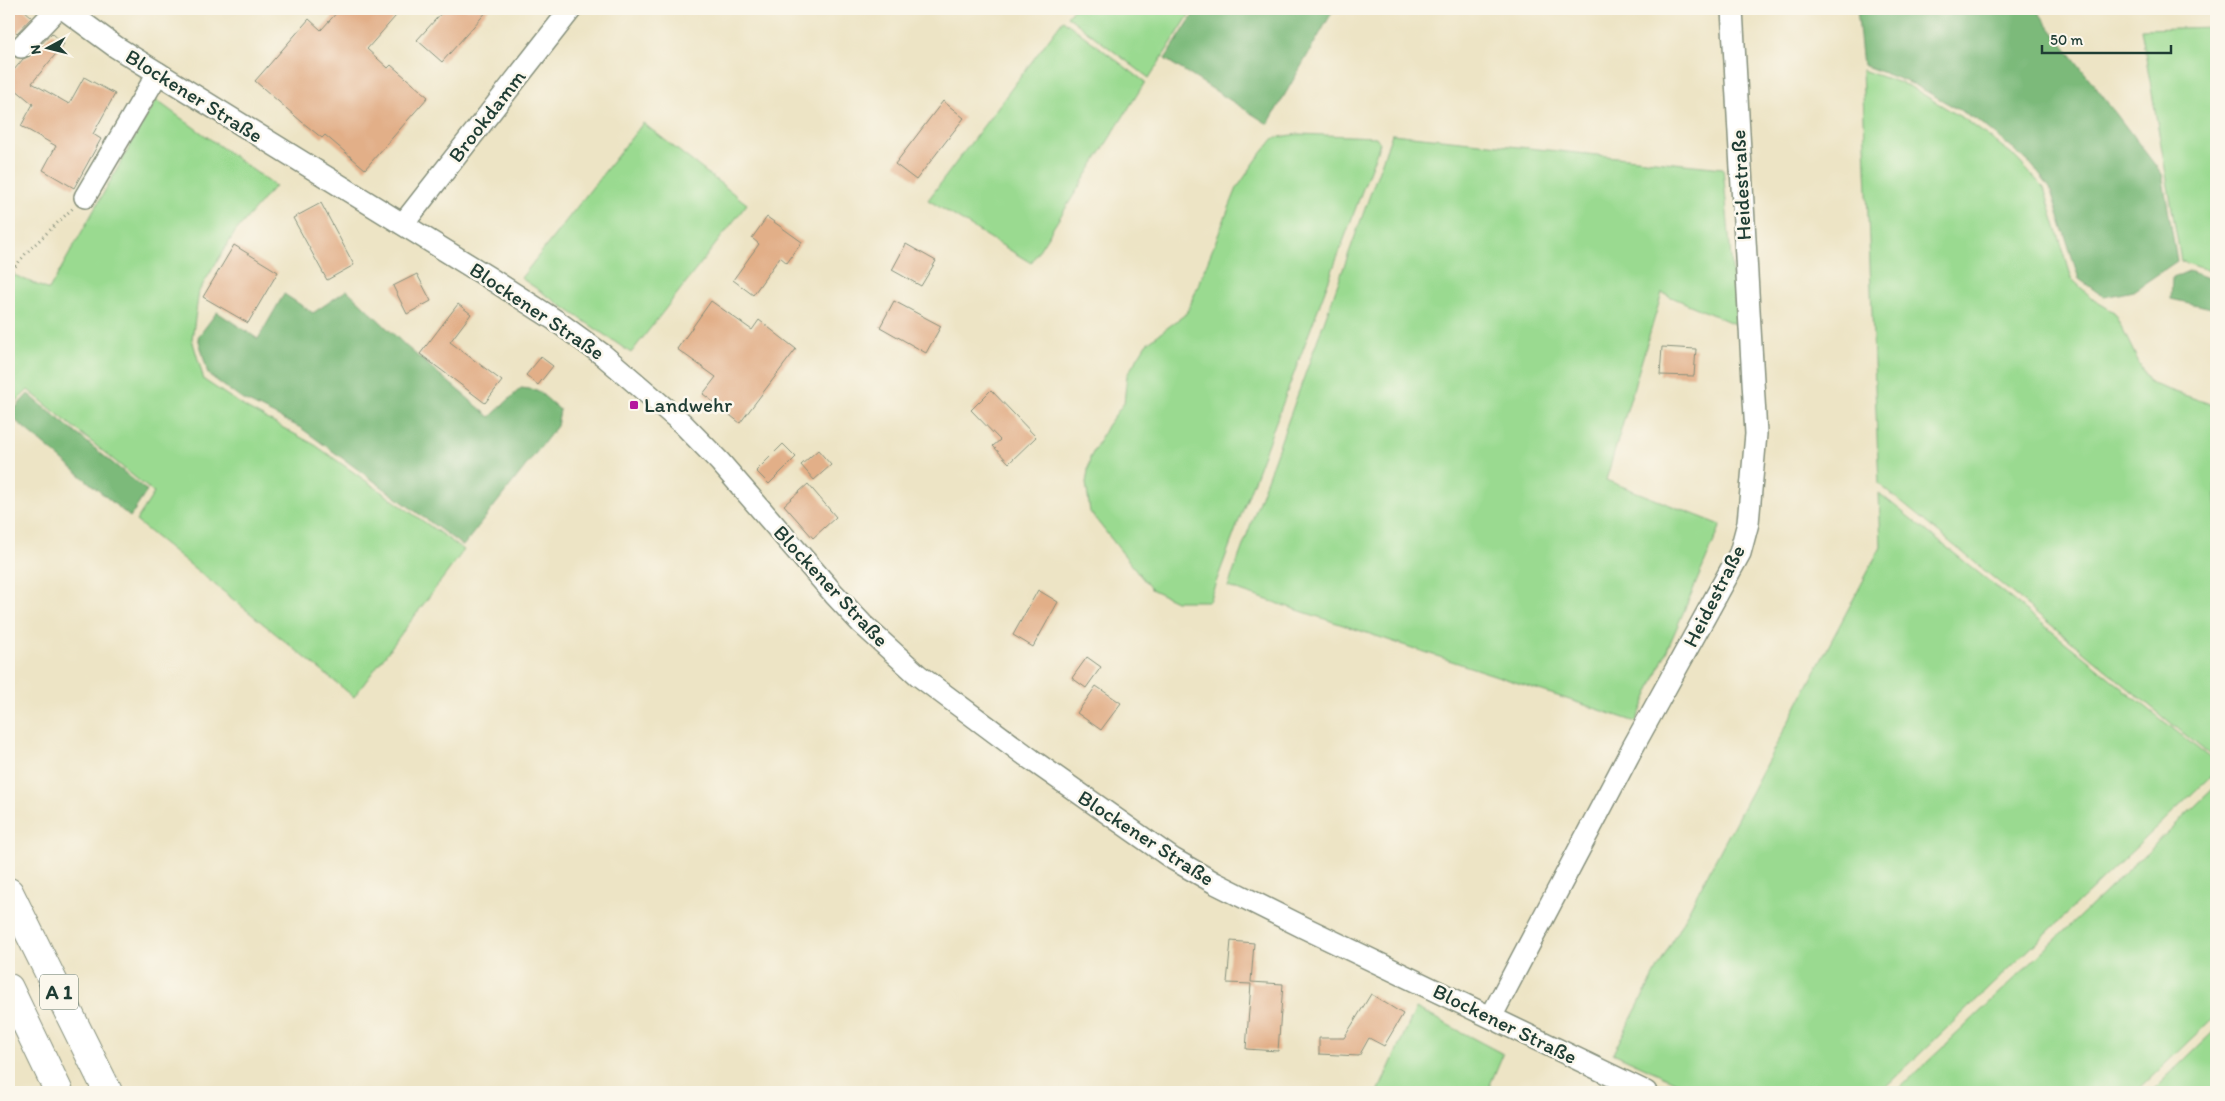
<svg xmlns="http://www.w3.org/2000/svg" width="2225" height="1101" viewBox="0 0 2225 1101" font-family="Itim,sans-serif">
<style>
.green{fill:#9ada90;stroke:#5c8c62}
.forest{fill:#7bba7a;stroke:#4d7c57}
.building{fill:#e2af88}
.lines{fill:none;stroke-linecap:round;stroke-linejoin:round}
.minor-casing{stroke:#86907c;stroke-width:24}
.highway-casing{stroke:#86907c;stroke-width:30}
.path{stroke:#86907c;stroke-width:3;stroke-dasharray:1 4;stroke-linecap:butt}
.minor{stroke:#fff;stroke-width:21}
.highway{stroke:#fff;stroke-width:28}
.poi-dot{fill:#b5179e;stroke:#fbf7ec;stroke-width:2}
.labels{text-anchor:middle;stroke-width:5;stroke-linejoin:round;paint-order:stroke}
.shield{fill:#fbf7ec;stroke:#61756b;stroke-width:1}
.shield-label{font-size:20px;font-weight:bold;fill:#1f3d34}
.street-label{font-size:21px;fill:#1f3d34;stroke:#fbf7ec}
.poi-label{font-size:21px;fill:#1f3d34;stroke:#fbf7ec;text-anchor:start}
</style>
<rect width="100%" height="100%" fill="#fbf7ec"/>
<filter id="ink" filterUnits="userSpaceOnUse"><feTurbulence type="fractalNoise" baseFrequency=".02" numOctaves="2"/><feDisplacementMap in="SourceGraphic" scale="10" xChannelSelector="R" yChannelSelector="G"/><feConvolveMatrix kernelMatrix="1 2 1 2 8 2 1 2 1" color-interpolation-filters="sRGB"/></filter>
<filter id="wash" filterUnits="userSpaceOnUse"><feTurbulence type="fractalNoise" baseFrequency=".0096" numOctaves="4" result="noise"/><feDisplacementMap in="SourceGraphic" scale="20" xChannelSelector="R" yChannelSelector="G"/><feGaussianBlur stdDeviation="1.12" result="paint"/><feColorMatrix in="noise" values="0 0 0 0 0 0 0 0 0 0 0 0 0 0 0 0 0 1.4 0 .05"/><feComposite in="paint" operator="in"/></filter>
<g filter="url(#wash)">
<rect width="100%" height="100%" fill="#ede4c5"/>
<!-- green -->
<g class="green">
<polygon points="1073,9 1193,9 1149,78 1067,16"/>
<polygon points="1063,20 1145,82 1031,263 928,200"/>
<polygon points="2216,27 2216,273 2181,261 2141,29"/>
<polygon points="1862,70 1909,86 1966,120 2012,154 2044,188 2072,279 2094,300 2114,312 2149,383 2216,406 2216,760 1879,484"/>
<polygon points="156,100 275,186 235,232 199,291 192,339 204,380 248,409 315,445 464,550 354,697 136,521 154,493 28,390 9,409 9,281 14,275 49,290"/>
<polygon points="643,123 747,204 631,353 521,278"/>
<polygon points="1298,134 1376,137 1380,143 1209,601 1176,601 1151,589 1090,512 1086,483 1090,458 1107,426 1124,403 1127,375 1146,344 1187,313 1237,188 1257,159 1274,138"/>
<polygon points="1392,134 1723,168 1737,325 1662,293 1606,480 1721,525 1636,722 1228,587"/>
<polygon points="1879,493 2216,763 2216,771 1880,1092 1698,1092 1613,1053 1881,547"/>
<polygon points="2216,786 2216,1015 2136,1092 1896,1092"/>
<polygon points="1416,1008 1503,1054 1487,1092 1378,1092"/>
<polygon points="2216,1029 2216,1092 2151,1092"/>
</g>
<!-- forest -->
<g class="forest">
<polygon points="1197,9 1334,9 1268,124 1165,59"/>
<polygon points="1857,9 2036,9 2162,174 2177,261 2133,291 2104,297 2079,279 2050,188 2031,164 1979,121 1915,85 1863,65"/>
<polygon points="2189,271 2216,281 2216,309 2171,299 2172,278"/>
<polygon points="347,290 407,347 490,417 521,388 537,390 560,410 557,426 463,546 301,428 240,398 208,374 198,337 217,312 258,339 284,294 313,313"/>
<polygon points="28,394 147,491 130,517 9,415"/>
</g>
<g id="blocks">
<!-- building -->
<g class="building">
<polygon points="9,9 23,9 32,17 17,33 9,26"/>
<polygon points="340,9 402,9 367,49 388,68 391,65 428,97 365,169 325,135 322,138 302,122 255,81 309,19 321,30"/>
<polygon points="445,9 489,9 442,62 417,40"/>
<polygon points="52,33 64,44 32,83 69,104 84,77 115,94 93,134 101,139 74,188 43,170 56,146 21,126 33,104 9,84 9,76 23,59 30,56"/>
<polygon points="943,101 964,118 916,180 895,164"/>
<polygon points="321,203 354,265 327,280 293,218"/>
<polygon points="767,217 802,242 787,263 780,257 753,295 733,280 759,244 752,238"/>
<polygon points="906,244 936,261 921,286 892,270"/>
<polygon points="234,245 278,272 248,323 203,297"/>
<polygon points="417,274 431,301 407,314 393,286"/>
<polygon points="711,301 752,330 759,320 796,349 740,423 703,394 716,377 677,349"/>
<polygon points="894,301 941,326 926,353 880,327"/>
<polygon points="458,304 471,314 450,342 502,381 485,403 420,354"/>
<polygon points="1662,347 1696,349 1694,376 1660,375"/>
<polygon points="541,357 553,366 538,385 526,375"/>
<polygon points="991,390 1036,437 1009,463 993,446 1000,440 971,410"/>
<polygon points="783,444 796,457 769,484 756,471"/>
<polygon points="818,450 831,465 814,480 801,465"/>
<polygon points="808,484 836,517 813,538 784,505"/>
<polygon points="1038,590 1058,602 1033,647 1013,635"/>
<polygon points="1087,657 1101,667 1086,688 1072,678"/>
<polygon points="1096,686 1121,703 1101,730 1077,713"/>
<polygon points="1231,941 1254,943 1251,982 1283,984 1278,1051 1246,1049 1251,984 1227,983"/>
<polygon points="1371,994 1403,1014 1384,1046 1369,1038 1359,1056 1319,1054 1319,1038 1344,1038"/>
</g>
</g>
</g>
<g filter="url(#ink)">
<use href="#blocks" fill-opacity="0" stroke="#86907c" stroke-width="1"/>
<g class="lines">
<defs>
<g id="minor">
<polyline points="64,9 116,47 488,277 555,320 603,355 682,423 720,462 834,594 862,624 918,675 1032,760 1173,859 1215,883 1303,927 1646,1092"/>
<polyline points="21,47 57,9"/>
<polyline points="85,197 158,73"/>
<polyline points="403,224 571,9"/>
<polyline points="1491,1017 1633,747 1740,553 1748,523 1756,434 1732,9"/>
</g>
<g id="highway">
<polyline points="9,892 108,1092"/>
<polyline points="9,988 59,1092"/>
</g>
</defs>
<!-- minor casing -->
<use href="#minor" class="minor-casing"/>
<!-- highway casing -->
<use href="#highway" class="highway-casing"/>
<!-- path -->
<polyline class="path" points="9,274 27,252 73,208"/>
<!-- minor -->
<use href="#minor" class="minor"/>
<!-- highway -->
<use href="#highway" class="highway"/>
</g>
</g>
<!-- markers -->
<rect class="poi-dot" x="629" y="400" width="10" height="10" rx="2.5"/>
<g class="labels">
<!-- shield labels -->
<rect class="shield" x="40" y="974.5" width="38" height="35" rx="4"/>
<g class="shield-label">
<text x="59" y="999">A 1</text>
</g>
<!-- street labels -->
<g class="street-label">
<text transform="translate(194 96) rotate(32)" y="7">Blockener Straße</text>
<text transform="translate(487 116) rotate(-52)" y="7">Brookdamm</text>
<text transform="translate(1741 185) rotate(-93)" y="7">Heidestraße</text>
<text transform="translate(537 311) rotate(34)" y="7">Blockener Straße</text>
<text transform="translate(831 586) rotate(47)" y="7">Blockener Straße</text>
<text transform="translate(1714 596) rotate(-63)" y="7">Heidestraße</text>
<text transform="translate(1146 838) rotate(33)" y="7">Blockener Straße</text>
<text transform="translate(1505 1024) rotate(26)" y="7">Blockener Straße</text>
</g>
<!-- poi labels -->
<g class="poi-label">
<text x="644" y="412">Landwehr</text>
</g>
</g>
<!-- margin -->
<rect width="2225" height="1101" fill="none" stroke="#fbf7ec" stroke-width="30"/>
<!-- north arrow -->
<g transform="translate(48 48) rotate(263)" stroke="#fbf7ec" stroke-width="4" paint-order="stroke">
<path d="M0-4L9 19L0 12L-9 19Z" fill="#1f3d34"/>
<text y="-8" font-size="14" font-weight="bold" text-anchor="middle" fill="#1f3d34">N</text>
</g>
<!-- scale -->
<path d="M2042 45v8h129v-8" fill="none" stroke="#1f3d34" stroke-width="2.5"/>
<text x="2050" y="45" font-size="15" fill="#1f3d34" stroke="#fbf7ec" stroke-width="4" paint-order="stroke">50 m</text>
</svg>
